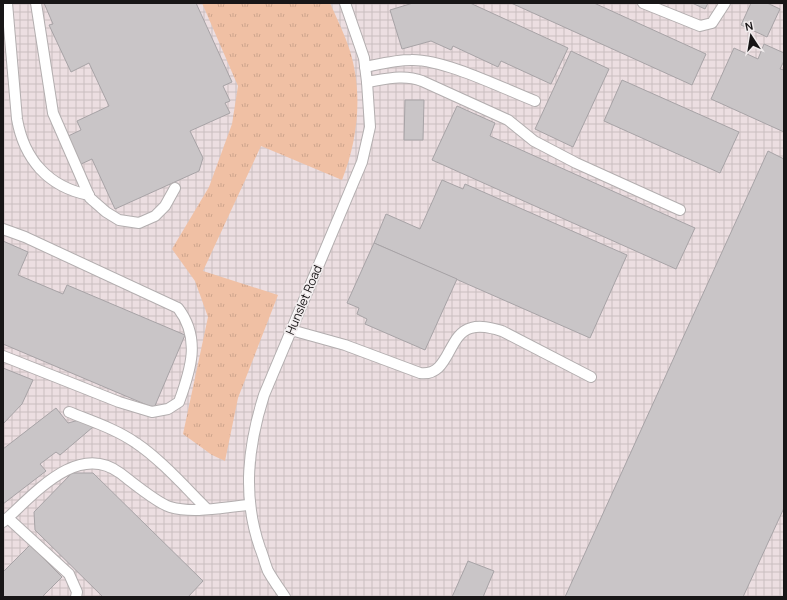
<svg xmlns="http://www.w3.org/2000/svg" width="787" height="600" viewBox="0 0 787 600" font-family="Manrope,sans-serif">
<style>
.industrial{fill:url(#industrial-grid)}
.grass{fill:url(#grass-tufts)}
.building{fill:#c9c5c7;stroke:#a7a3a6}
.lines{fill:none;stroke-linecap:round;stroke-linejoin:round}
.lane-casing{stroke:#b3aeaf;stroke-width:12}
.lane{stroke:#fff;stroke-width:10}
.labels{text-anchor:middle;stroke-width:3.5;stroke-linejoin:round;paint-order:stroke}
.street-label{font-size:12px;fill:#181617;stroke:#f2edee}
</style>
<defs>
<pattern id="industrial-grid" width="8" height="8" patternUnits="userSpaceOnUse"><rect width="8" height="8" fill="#ecdee1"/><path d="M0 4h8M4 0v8" fill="none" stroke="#cabec0"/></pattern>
<pattern id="grass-tufts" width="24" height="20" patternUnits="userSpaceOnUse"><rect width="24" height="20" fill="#f0c0a4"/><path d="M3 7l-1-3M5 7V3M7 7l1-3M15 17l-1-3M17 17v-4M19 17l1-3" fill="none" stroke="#cda48c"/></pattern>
</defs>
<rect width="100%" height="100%" fill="#f2edee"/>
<!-- industrial -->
<rect class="industrial" x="3" y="3" width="781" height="594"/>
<!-- grass -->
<path class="grass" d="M202,3H330C337,19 345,35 350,51C363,93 358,140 342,180L261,146L203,271L278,295L238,398L225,461L212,455L183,434L208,317L195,281L172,249L209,187L232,124L238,86Z"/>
<!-- building -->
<g class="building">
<polygon points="44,3 196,3 232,82 223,86 230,101 225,103 230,113 190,131 203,158 199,171 115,209 92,159 79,165 66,137 81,130 77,121 109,106 89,63 71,72 49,25 53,24"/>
<polygon points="413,3 470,3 568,48 551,84 501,61 498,67 453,46 451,50 431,41 402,49 390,10"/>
<polygon points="511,3 594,3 706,54 692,85"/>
<polygon points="692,3 708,3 705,9"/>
<polygon points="751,3 767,3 780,9 767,37 741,25"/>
<polygon points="764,44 784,53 784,61 780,69 784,70 784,132 711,99 734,48 758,59"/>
<polygon points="571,51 609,69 573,147 535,129"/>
<polygon points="622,80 739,132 720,173 604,121"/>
<polygon points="405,100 424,100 423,140 404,140"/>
<polygon points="457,106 495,123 490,136 695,228 676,269 432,160"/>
<polygon points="768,151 784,159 784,508 743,597 565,597"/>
<polygon points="442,180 463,189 465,184 627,255 590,338 374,243 386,214 420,229"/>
<polygon points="3,241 28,252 18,275 63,294 67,285 185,335 154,408 3,344"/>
<polygon points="374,243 457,279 425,350 365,324 367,319 357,314 359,308 347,303"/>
<polygon points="3,368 33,380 22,404 3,424"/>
<polygon points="56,408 68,423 79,420 93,427 60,455 56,452 40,464 46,471 3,504 3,449"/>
<polygon points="72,473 93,473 203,581 188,597 103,597 35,530 34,512"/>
<polygon points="30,545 62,577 42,597 3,597 3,572"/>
<polygon points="468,561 494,571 483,597 452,597"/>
</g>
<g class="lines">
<defs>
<g id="lane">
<path d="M7,3L17,119C24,159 48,187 89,195"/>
<polyline points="36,3 53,113 90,198 106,212 119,220 139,223 155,216 165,206 175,188"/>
<polyline points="643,3 700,26 712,23 725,3"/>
<path d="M365,67C380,64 396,60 411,60C444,59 502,88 535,101"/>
<path d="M367,82C386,79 404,74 422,81L508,120L534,141L576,163L680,210"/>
<path d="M3,229L25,237L178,308C201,338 191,369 179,402L168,409L152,412L119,402L3,356"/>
<path d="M291,330L345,345L420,373C450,377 447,334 471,328C481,325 491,328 502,331L591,377"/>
<path d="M69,412C91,421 116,429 136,443C160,459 185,487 206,508"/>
<polyline points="8,518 69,574 77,592 76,597"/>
<path d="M3,522C33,496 77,441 120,473C132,482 157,503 170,507C194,514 224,507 249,505"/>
<path d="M285,597C279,588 273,580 268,571C265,564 263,555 260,548C242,496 248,446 264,395L362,162L370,127L367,82L364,58L345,3"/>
</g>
</defs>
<!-- lane casing -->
<use href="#lane" class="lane-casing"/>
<!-- lane -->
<use href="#lane" class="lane"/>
</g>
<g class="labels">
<!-- street labels -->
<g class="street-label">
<text transform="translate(304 300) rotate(-67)" y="4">Hunslet Road</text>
</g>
</g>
<!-- border -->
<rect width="787" height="600" fill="none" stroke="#181617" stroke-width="8"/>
<!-- north arrow -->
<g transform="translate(751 36) rotate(348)" stroke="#f2edee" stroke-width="3" paint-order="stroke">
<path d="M0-3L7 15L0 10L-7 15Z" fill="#181617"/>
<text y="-6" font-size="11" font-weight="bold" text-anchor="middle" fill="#181617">N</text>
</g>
</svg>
